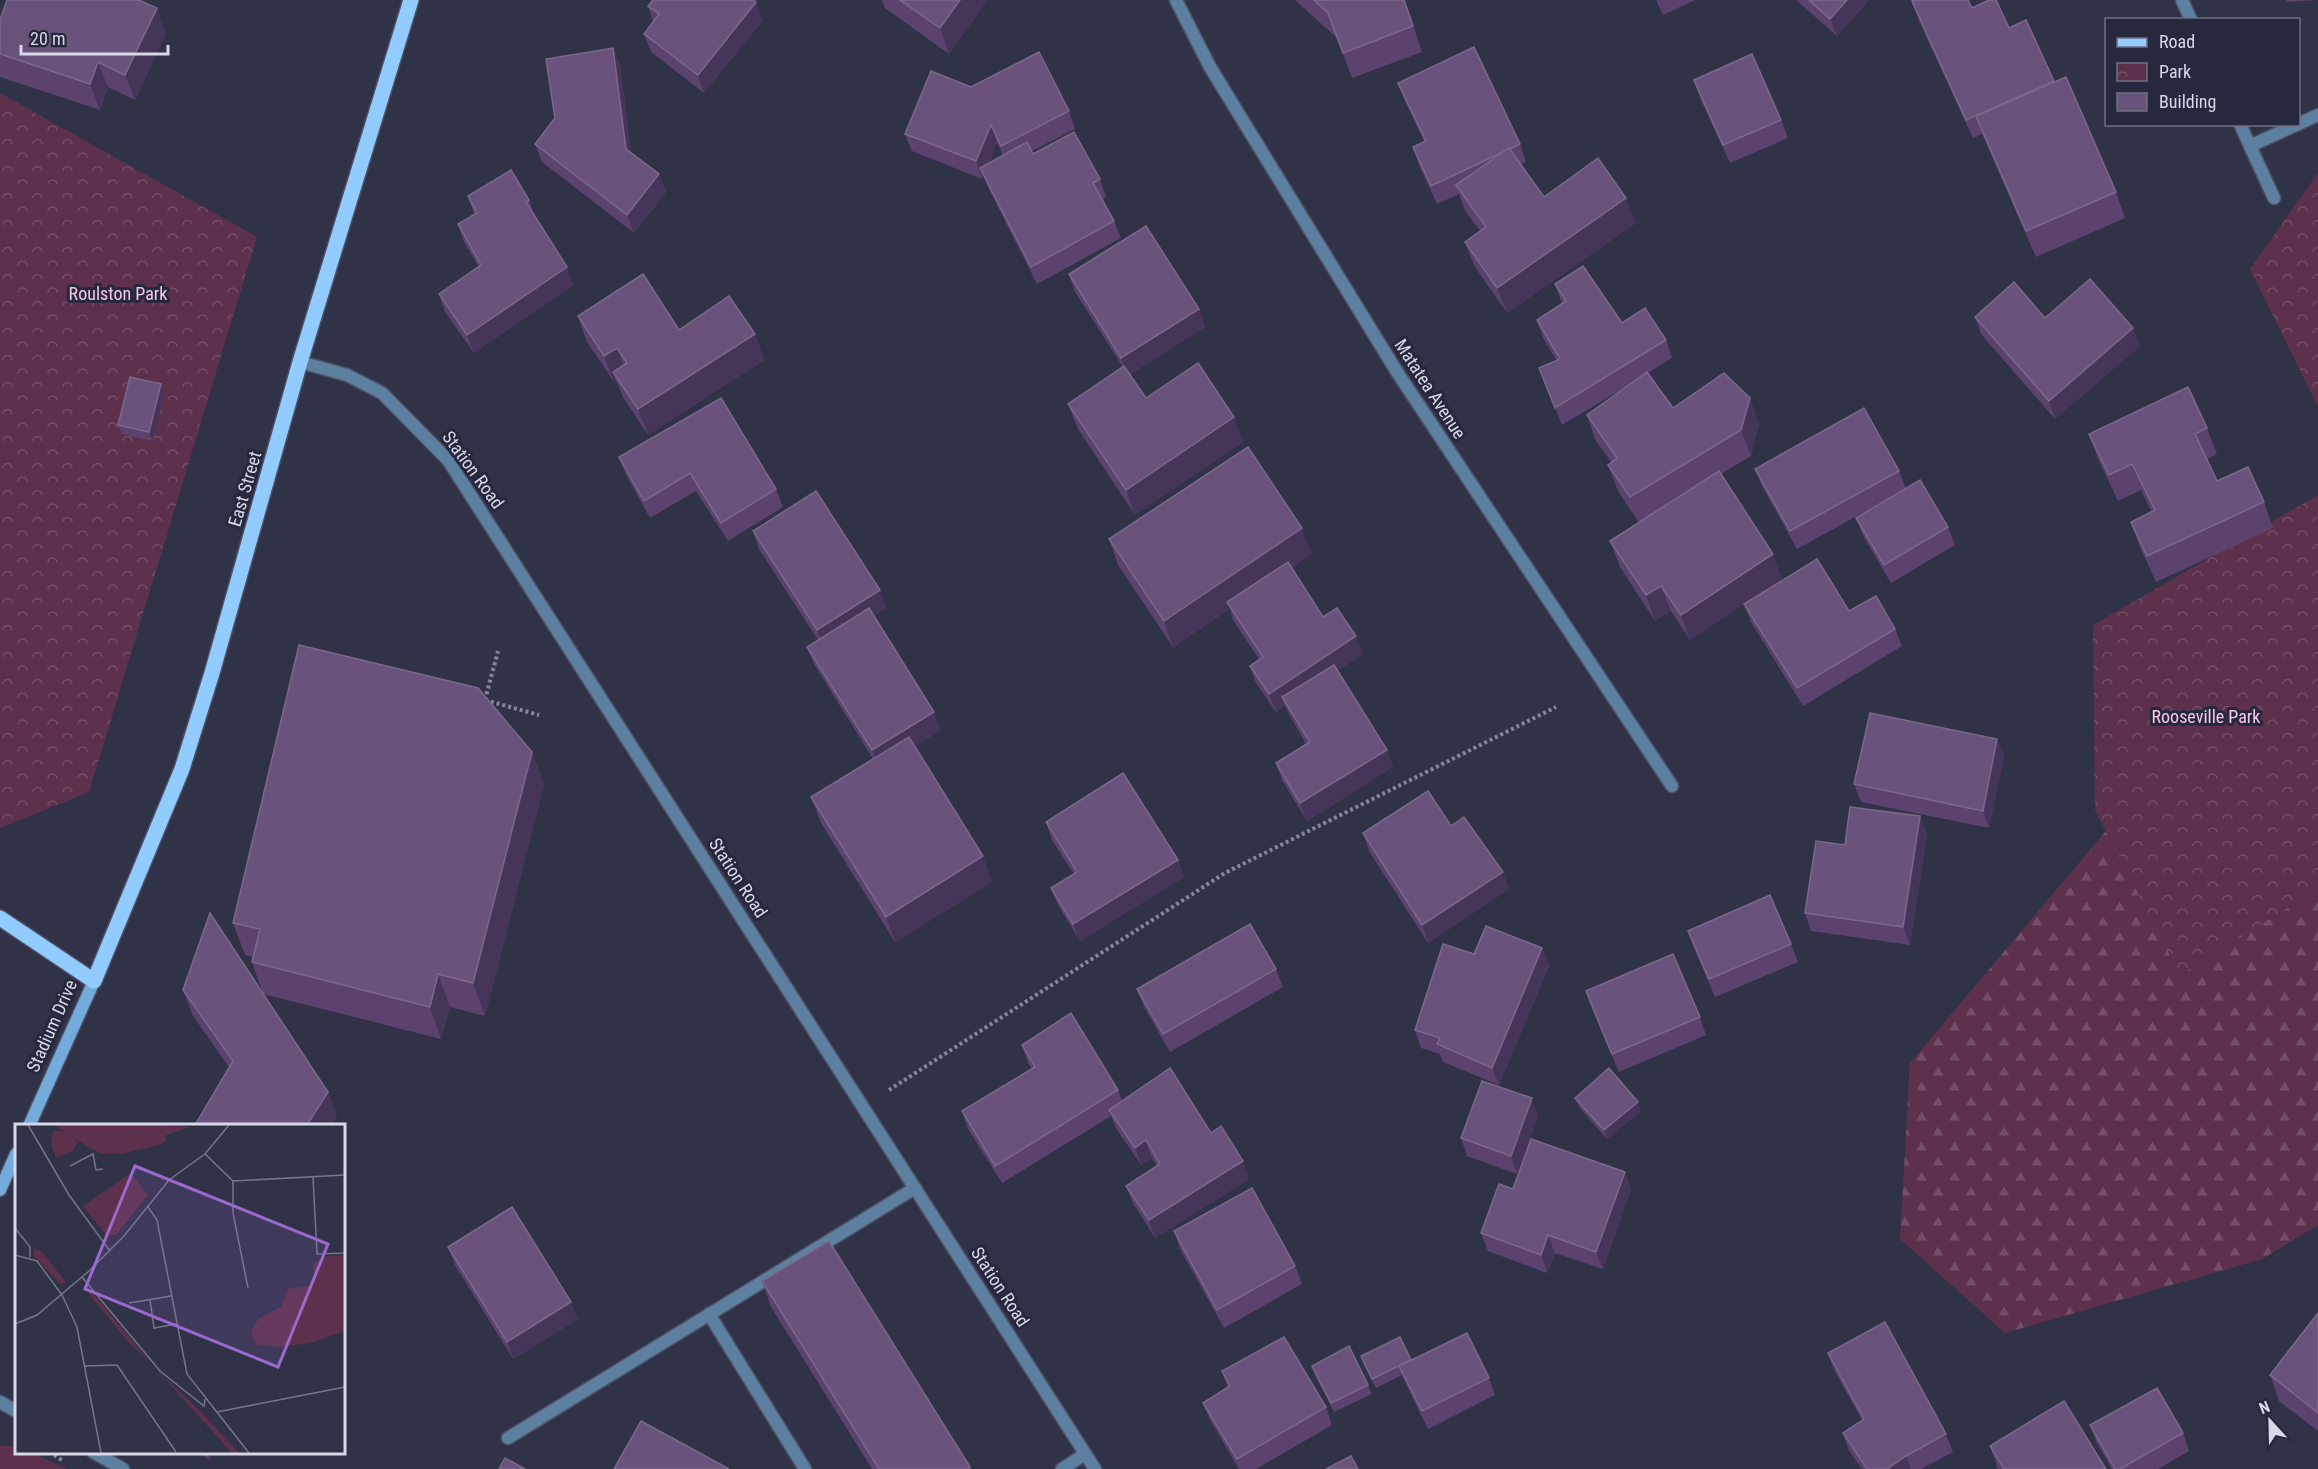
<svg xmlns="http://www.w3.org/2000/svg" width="2318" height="1469" viewBox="0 0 2318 1469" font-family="'Roboto Condensed',sans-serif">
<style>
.grass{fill:#5d314c}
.forest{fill:url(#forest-firs)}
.park{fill:url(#park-crowns)}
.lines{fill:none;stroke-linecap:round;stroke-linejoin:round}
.lane-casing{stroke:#4e5065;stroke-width:15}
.street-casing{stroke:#4e5065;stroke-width:15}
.secondary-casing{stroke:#4e5065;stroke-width:15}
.primary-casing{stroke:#4e5065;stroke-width:18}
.path{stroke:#858799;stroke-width:4;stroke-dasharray:3 3;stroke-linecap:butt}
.lane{stroke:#5e80a0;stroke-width:12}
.street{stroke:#5e80a0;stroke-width:12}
.secondary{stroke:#74abdd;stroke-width:12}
.primary{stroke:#92cbff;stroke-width:15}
.wall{fill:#5c436d;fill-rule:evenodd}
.shaded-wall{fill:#453659}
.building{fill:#69537a;stroke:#7b688b;stroke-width:1.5}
.labels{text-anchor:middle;stroke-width:6;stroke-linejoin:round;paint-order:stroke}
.park-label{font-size:18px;fill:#f8c8e3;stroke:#26283e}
.street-label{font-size:18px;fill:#d7d9e7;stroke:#26283e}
.inset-road{fill:none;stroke:#737588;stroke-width:1.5}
.view{fill:#9b69cd;fill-opacity:0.15;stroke:#9b69cd;stroke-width:3}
.inset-edge{fill:none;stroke:#d7d9e7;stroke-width:3}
</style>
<defs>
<pattern id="forest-firs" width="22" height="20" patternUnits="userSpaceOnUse" patternTransform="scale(1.5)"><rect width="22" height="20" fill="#5d314c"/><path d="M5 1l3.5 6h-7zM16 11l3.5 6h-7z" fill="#744e66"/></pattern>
<pattern id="park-crowns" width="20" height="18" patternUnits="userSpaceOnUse" patternTransform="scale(1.5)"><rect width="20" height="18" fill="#5d314c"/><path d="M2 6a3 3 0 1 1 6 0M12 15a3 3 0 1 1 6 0" fill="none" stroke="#744e66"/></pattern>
</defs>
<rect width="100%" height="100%" fill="#303248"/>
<!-- grass -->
<polygon class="grass" points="0,1446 16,1446 16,1452 33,1453 67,1469 0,1469"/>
<!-- forest -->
<polygon class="forest" points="2318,580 2318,1225 2262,1259 2005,1333 1900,1239 1910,1063"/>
<!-- park -->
<g class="park">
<polygon points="0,93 257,237 89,792 0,828"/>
<polygon points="2318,173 2318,407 2250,269"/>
<polygon points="2318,495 2318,889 2180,975 2095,810 2093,625"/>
</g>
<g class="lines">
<defs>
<g id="lane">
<polyline points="709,1314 805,1469"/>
<polyline points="0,1402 16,1411"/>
<polyline points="508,1438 915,1188"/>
<polyline points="93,1452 123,1469"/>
<polyline points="1062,1469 1085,1454"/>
</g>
<g id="street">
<polyline points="1176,0 1210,67 1397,372 1672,786"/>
<polyline points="2182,0 2191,20"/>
<polyline points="2240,124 2250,146 2298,124"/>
<polyline points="2298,124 2318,115"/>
<polyline points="2250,146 2274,198"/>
<polyline points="300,362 347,375 382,393 448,460 1095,1469"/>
</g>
<g id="secondary">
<polyline points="29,1126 94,981"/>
<polyline points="0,1190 16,1154"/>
</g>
<polyline id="primary" points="0,918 94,981 182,769 212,673 300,362 411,0"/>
</defs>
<!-- lane casing -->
<use href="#lane" class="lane-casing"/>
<!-- street casing -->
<use href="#street" class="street-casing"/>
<!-- secondary casing -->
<use href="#secondary" class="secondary-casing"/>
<!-- primary casing -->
<use href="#primary" class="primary-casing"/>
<!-- path -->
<g class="path">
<polyline points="485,700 498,651"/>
<polyline points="485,700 539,715"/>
<polyline points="889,1090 1225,873 1556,707"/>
<polyline points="49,1452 62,1460"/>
</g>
<!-- lane -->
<use href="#lane" class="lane"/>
<!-- street -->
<use href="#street" class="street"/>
<!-- secondary -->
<use href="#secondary" class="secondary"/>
<!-- primary -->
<use href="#primary" class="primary"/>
</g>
<!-- wall -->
<g class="wall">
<polygon points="882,0 987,0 949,54 885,8"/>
<polygon points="1295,0 1405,0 1422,52 1352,78 1337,38"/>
<polygon points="1656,0 1695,0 1663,15"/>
<polygon points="1796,0 1869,0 1837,36"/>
<polygon points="2286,0 2318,0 2287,2"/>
<polygon points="1912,1 1972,8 2009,28 2026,20 2054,82 2116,192 2125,218 2036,257 1982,134 1973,138 1918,19"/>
<polygon points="648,6 763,20 704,93 651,52 644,34 653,22"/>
<polygon points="0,20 166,34 135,100 108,87 100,110 0,77"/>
<polygon points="613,48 620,65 631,152 659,174 666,192 634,233 542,162 535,144"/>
<polygon points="1694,80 1781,120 1788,138 1730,163 1700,98"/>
<polygon points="1398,83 1520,144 1526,162 1521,164 1544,197 1636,223 1507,313 1475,267 1465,242 1480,231 1465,211 1459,194 1437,204 1419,165 1413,147 1424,141 1405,101"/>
<path d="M971,87L1069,111L1075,129L1032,151L1033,154L1100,179L1106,197L1102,199L1114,221L1121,238L1037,284L987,185L984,176L982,179L912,151L905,134ZM997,143L1003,155L989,163Z"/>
<polygon points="468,196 529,200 534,215 567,267 573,285 474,353 445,312 439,294 479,267 464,242 458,224 474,214"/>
<polygon points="1069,274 1199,309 1205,327 1130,374 1146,398 1243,442 1135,515 1078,429 1068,404 1123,367 1075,292"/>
<polygon points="1555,284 1622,323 1666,340 1672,358 1648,373 1673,408 1759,423 1751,456 1721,474 1782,579 1749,601 1849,611 1895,629 1902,646 1803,706 1751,622 1744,604 1690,640 1671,611 1655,621 1620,567 1610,541 1639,523 1618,491 1608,465 1611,462 1596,441 1587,415 1637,380 1562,425 1539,368 1557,361 1543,338 1537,320 1562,304"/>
<polygon points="578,316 679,330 755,334 764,360 648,435 623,397 616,380 614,382 587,342"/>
<polygon points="1975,317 2133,328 2140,346 2055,419 1981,334"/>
<polygon points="164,393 153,441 122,434 118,425"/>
<polygon points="2207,428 2217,454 2207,459 2217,481 2264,502 2273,528 2156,582 2140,547 2131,522 2152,512 2141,490 2118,501 2098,459 2089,434"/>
<polygon points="619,457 776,489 783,507 728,541 696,491 650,518 626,475"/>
<polygon points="1755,469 1899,471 1906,489 1797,549 1762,486"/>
<polygon points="1856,518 1948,527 1955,545 1891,583 1863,536"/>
<polygon points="753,531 886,608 874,616 941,730 915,746 992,882 895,942 821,823 811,797 873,759 814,664 807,647 818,640 759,549"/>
<polygon points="1109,539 1312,554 1291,568 1323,617 1363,654 1337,671 1387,750 1393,767 1307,821 1282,780 1276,763 1306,744 1289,714 1285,705 1276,712 1256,683 1250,666 1259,659 1233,620 1230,609 1173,647 1118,565"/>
<polygon points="1997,739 2004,756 1989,828 1861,802 1854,784"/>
<polygon points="532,752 544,785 485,1016 450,1007 441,1039 263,994 252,962 253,957 245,955 233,923"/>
<polygon points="1046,822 1178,860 1184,877 1080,941 1058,905 1051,888 1074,874 1052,840"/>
<polygon points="1363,833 1509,889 1428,943 1369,851"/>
<polygon points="1927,834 1910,945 1811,931 1805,913 1845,845"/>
<polygon points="1688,931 1791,944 1798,962 1715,997 1694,948"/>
<polygon points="1542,948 1549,966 1499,1085 1443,1062 1440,1054 1421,1048 1415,1030 1474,954"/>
<polygon points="1276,969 1283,987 1170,1052 1144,1007 1137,989"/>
<polygon points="183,990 328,1092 337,1117 229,1067 193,1016"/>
<polygon points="1586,991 1700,1017 1706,1035 1619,1072 1592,1009"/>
<polygon points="1022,1045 1118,1090 1122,1101 1211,1133 1249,1179 1155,1238 1133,1203 1126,1186 1157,1166 1152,1158 1141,1165 1116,1128 1111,1116 1002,1183 968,1129 962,1111 1032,1069 1028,1063"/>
<polygon points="1575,1098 1641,1111 1607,1139 1579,1107"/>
<polygon points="1538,1116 1517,1174 1467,1156 1461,1138"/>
<polygon points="1625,1172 1631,1190 1603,1269 1555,1253 1547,1273 1488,1251 1481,1233 1513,1189"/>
<polygon points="1174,1231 1295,1266 1302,1284 1224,1328 1180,1249"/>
<polygon points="448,1247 578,1319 513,1359 455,1265"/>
<polygon points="762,1281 970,1467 971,1469 872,1469 771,1307"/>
<polygon points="2318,1313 2318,1431 2279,1401 2270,1375"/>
<polygon points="1828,1353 1946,1434 1953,1452 1921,1469 1862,1469 1849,1451 1843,1433 1862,1420 1834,1370"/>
<polygon points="1361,1356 1411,1361 1489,1378 1495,1395 1428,1429 1406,1384 1402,1375 1376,1388 1364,1365"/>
<polygon points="1312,1366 1368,1385 1372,1394 1334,1412 1315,1375"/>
<polygon points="1222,1371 1326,1407 1332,1425 1256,1469 1239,1469 1210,1420 1203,1403 1228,1388"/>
<polygon points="2090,1425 2183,1433 2189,1451 2158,1469 2112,1469 2097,1443"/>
<polygon points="1990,1446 2106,1469 1998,1469"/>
<polygon points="197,1452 214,1452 210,1460"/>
</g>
<!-- shaded-wall -->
<g class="shaded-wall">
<polygon points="960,0 987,0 949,54 940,28"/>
<polygon points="1404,0 1405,0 1422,52"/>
<polygon points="1847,0 1869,0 1837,36 1830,19"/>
<polygon points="756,2 763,20 704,93 698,75"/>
<polygon points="157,8 166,34 135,100 125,75"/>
<polygon points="613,48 620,65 633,166 626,149"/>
<polygon points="98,62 108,87 100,110 90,84"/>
<polygon points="991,125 997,143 984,175 980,168 984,176 982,179 976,161"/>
<polygon points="659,174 666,192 634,233 627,215"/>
<polygon points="1626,198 1636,223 1507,313 1497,288"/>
<polygon points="567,267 573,285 474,353 467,335"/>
<polygon points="1199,309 1205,327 1128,376 1121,358"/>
<polygon points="2133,328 2140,346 2055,419 2049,401"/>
<polygon points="755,334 764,360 648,435 638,409"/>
<polygon points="617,348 626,373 613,372 616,380 614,382 604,356"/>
<polygon points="161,384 164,393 153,441 149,432"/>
<polygon points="1750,398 1759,423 1751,456 1741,430"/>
<polygon points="1234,417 1243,442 1135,515 1126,490"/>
<polygon points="1302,528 1312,554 1231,608 1227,602 1230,609 1173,647 1164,621"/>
<polygon points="1773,554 1782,579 1690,640 1681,615"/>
<polygon points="1661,586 1671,611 1655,621 1646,595"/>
<polygon points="880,590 886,608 824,648 817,630"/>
<polygon points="1356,636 1363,654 1287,704 1282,697 1285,705 1276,712 1269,694"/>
<polygon points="934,712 941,730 879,768 872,750"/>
<polygon points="1997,739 2004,756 1989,828 1983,811"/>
<polygon points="1387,750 1393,767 1307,821 1300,803"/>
<polygon points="532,752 544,785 485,1016 473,983"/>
<polygon points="1920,816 1927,834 1910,945 1903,927"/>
<polygon points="983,856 992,882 895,942 886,917"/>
<polygon points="1178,860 1184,877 1080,941 1073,924"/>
<polygon points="1503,872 1509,889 1428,943 1422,925"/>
<polygon points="1542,948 1549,966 1499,1085 1492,1068"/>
<polygon points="438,974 450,1007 441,1039 430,1007"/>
<polygon points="328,1092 337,1117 332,1125 307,1125"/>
<polygon points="1532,1098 1538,1116 1517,1174 1511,1156"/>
<polygon points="1638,1102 1641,1111 1607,1139 1604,1130"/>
<polygon points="1146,1140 1152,1158 1141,1165 1135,1148"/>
<polygon points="1243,1161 1249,1179 1155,1238 1149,1220"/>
<polygon points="1625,1172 1631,1190 1603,1269 1596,1252"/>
<polygon points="1548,1235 1555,1253 1547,1273 1541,1255"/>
<polygon points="571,1302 578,1319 513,1359 507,1342"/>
<polygon points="207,1452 214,1452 210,1460"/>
<polygon points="1906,1456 1911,1469 1887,1469"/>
</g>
<!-- building -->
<g class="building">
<polygon points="7,0 139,0 157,8 125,75 98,62 90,84 0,54 0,20"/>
<polygon points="653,0 754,0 756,2 698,75 644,34 659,14 648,6"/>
<polygon points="900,0 960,0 940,28"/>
<polygon points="1314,0 1404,0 1413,26 1343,53 1328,13"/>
<polygon points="1809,0 1847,0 1830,19"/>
<polygon points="1915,0 1968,0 1972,8 1989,0 1996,0 2009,28 2026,20 2054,81 1966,120 1912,1"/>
<polygon points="1474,47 1520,144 1510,149 1509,148 1505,151 1431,186 1413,147 1426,141 1398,83"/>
<polygon points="613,48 626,149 659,174 627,215 535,144 555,118 546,59"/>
<polygon points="1039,52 1069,111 1001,146 991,125 976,161 905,134 931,71 971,87"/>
<polygon points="1752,54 1781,120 1723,145 1694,80"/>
<polygon points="2066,77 2116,192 2026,231 1976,116"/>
<polygon points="1074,132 1100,179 1093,183 1114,221 1031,267 980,168 1027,142 1033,154"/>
<polygon points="1509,148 1544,197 1598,158 1626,198 1497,288 1465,242 1486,227 1456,185"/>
<polygon points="511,170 529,200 526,202 567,267 467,335 439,294 481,265 458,224 477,213 468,196"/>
<polygon points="1146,226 1199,309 1121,358 1069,274"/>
<polygon points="1583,266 1622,323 1645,308 1666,340 1555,408 1539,368 1560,359 1537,320 1566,301 1555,284"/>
<polygon points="643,274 679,330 729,296 755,334 638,409 613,372 627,363 617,348 604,356 578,316"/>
<polygon points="2090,279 2133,328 2049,401 1975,317 2014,282 2045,318"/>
<polygon points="1198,363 1234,417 1126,490 1068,404 1124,366 1146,398"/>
<polygon points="1647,372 1673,408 1724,373 1750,398 1741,430 1630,497 1608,465 1617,458 1587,415"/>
<polygon points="130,377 161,384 149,432 118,425"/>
<polygon points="2188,387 2207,428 2195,434 2217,481 2248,467 2264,502 2147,556 2131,522 2155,510 2132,464 2109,475 2089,434"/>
<polygon points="721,398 776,489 721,523 690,473 644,501 619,457"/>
<polygon points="1864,408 1899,471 1790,531 1755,469"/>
<polygon points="1248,447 1302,528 1164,621 1109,539"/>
<polygon points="1719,471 1773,554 1681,615 1661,586 1646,595 1610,541"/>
<polygon points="1920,480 1948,527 1884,565 1856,518"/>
<polygon points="816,491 880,590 817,630 753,531"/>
<polygon points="1817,559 1849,611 1876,596 1895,629 1797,688 1744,604"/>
<polygon points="1288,562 1323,617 1337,608 1356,636 1269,694 1250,666 1263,657 1227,602"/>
<polygon points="869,608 934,712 872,750 807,647"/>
<polygon points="299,645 478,688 532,752 473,983 438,974 430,1007 252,962 260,929 233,923"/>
<polygon points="1334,665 1387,750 1300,803 1276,763 1310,742 1282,697"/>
<polygon points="1870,713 1997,739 1983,811 1854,784"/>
<polygon points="909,737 983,856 886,917 811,797"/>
<polygon points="1123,773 1178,860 1073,924 1051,888 1077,872 1046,822"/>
<polygon points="1428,791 1451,826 1464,817 1503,872 1422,925 1363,833"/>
<polygon points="1850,807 1920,816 1903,927 1805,913 1816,841 1845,845"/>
<polygon points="1770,895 1791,944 1709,979 1688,931"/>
<polygon points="210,913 328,1092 307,1125 195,1125 233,1061 183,990"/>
<polygon points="1250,924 1276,969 1163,1034 1137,989"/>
<polygon points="1486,926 1542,948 1492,1068 1437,1044 1440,1038 1415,1030 1443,944 1474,954"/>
<polygon points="1673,954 1700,1017 1612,1054 1586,991"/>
<polygon points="1071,1013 1118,1090 995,1166 962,1111 1035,1067 1022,1045"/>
<polygon points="1170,1068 1211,1133 1221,1126 1243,1161 1149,1220 1126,1186 1160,1164 1146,1140 1135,1148 1109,1110"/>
<polygon points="1609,1068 1638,1102 1604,1130 1575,1098"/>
<polygon points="1482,1081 1532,1098 1511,1156 1461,1138"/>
<polygon points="1531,1139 1625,1172 1596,1252 1548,1235 1541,1255 1481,1233 1499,1184 1513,1189"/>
<polygon points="1252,1188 1295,1266 1217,1310 1174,1231"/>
<polygon points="512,1207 571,1302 507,1342 448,1247"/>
<polygon points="829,1241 970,1467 968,1469 879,1469 762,1281"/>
<polygon points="2318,1313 2318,1413 2270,1375"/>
<polygon points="1885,1322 1946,1434 1906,1456 1887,1469 1867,1469 1843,1433 1864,1419 1828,1353"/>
<polygon points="1467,1333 1489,1378 1422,1411 1399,1366"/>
<polygon points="1284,1337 1326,1407 1237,1459 1203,1403 1230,1386 1222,1371"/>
<polygon points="1400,1337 1411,1360 1372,1379 1361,1356"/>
<polygon points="1349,1346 1368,1385 1331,1403 1312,1366"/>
<polygon points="2157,1388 2183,1433 2120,1469 2115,1469 2090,1425"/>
<polygon points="2064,1401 2106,1469 2004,1469 1990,1446"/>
<polygon points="641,1421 729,1469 614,1469"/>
<polygon points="1351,1456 1358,1469 1326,1469"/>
<polygon points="505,1458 525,1469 499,1469"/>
</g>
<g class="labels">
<!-- park labels -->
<g class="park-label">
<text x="118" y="300">Roulston Park</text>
<text x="2206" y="723">Rooseville Park</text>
</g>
<!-- street labels -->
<g class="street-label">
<text transform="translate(1430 389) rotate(57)" y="6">Matatea Avenue</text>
<text transform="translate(473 470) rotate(54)" y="6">Station Road</text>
<text transform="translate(245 489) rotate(-74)" y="6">East Street</text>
<text transform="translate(738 878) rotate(57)" y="6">Station Road</text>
<text transform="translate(52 1026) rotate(-66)" y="6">Stadium Drive</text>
<text transform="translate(1000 1287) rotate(57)" y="6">Station Road</text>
</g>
</g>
<!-- overview -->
<g transform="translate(15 1124)">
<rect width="330" height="330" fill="#303248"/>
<path d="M38,7H48L63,17L58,27L41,34L36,20ZM68,163L76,167L136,239L115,220ZM142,246L185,287L224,329H217Z" fill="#5d314c"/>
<path d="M143,1L176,3L151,11V17L144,21L106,30L85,29L50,7ZM20,124L28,129L51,158L45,160L18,131ZM330,139V207L295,219L266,223L242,221L236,209L243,195L297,166L308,141Z" fill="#5d314c"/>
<path d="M39,1H149L78,26ZM116,49L133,71L101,111H91L68,82ZM330,131V186L268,197L267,180L273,165L299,161L298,140L311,132Z" fill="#5d314c"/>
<path class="inset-road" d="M13,1L54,71L95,127M190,30L218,57L330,51M55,42L78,30L81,46L88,45M298,53L302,130L330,129M218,57V89L233,164M133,83L142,96L172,250L234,329M0,104L15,123V133M0,131L22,137L47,171M67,153L145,247L189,282L190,275M47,171L62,203L86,329M135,176L139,204L161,200M114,179L156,172M0,200L22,191L74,147L109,112L154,56L190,30L214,1M70,242L102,241L161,328M202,288L330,263"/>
<path class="view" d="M120,42L313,120L263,243L70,165Z"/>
<rect width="330" height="330" class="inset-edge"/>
</g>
<!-- legend -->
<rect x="2105" y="18" width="195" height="108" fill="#26283e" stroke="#6d6f82" stroke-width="1.5"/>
<rect x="2117" y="38" width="30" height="9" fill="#92cbff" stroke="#6d6f82" stroke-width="1.5"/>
<text x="2159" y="48" font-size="18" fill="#d7d9e7">Road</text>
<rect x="2117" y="63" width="30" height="18" fill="url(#park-crowns)" stroke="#6d6f82" stroke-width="1.5"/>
<text x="2159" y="78" font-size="18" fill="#d7d9e7">Park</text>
<rect x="2117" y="93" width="30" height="18" fill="#69537a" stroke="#6d6f82" stroke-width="1.5"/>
<text x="2159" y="108" font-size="18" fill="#d7d9e7">Building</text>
<!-- north arrow -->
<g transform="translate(2270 1421) rotate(338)" stroke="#26283e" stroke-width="4.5" paint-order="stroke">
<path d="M0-4.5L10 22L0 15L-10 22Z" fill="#d7d9e7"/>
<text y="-9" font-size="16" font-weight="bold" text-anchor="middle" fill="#d7d9e7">N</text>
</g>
<!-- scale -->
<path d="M21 45v9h147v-9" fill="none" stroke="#d7d9e7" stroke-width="3"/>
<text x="30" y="45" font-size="18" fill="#d7d9e7" stroke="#26283e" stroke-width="4.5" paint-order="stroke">20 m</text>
</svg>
